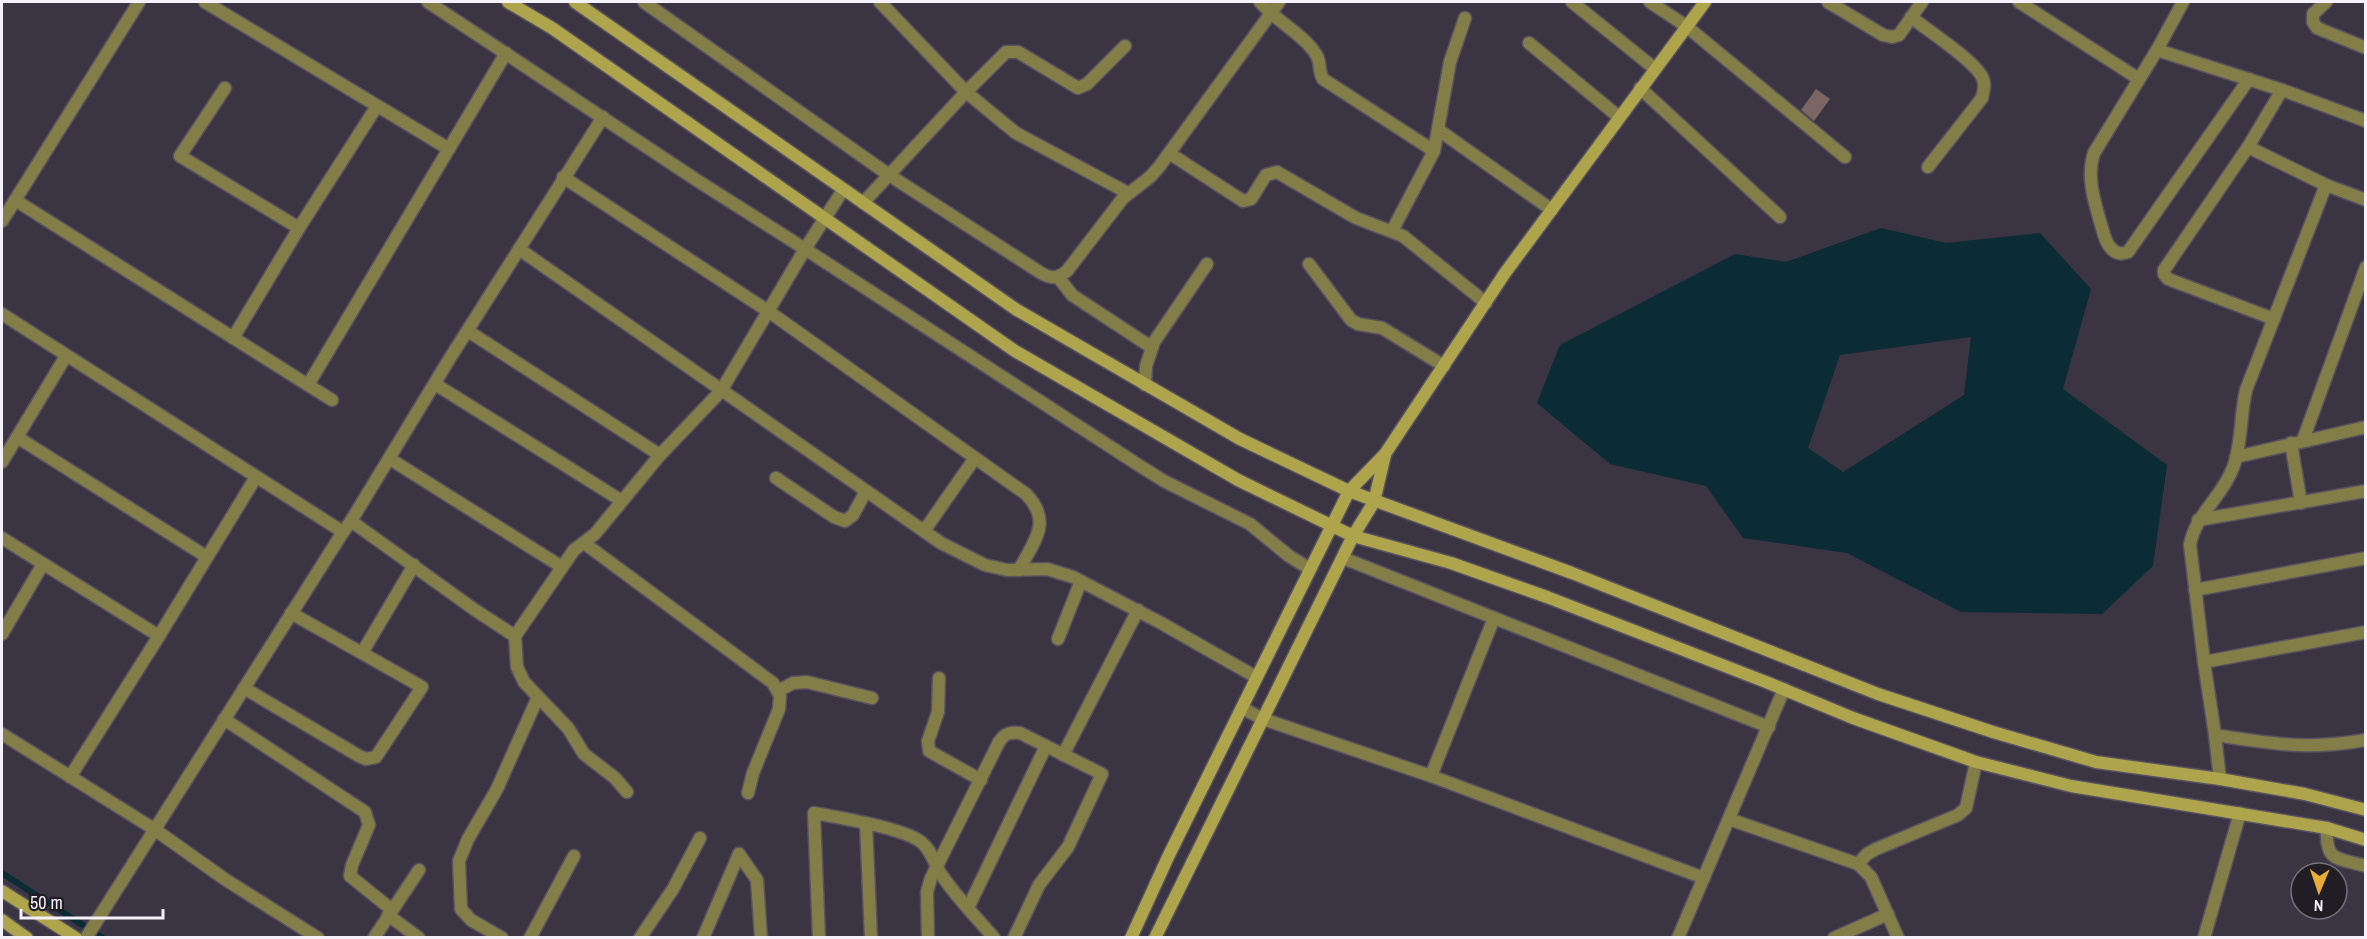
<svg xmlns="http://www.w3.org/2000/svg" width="2367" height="939" viewBox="0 0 2367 939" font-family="'Archivo Narrow',sans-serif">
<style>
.water{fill:#0b2b35;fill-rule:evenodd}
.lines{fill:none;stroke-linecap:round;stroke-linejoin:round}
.stream{stroke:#0b2b35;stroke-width:6}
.building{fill:#7b6664}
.street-casing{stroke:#585260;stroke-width:15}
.secondary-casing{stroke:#585260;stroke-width:15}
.street{stroke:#837d48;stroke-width:12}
.secondary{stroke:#aea44b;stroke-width:12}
</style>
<rect width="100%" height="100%" fill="#3a3443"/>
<!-- water -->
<path class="water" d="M1881,228L1946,243L2040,233L2091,289L2063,389L2167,465L2153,566L2102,614L1961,612L1847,553L1743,538L1706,486L1610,464L1537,403L1560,345L1735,254L1786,262ZM1971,337L1964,395L1843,472L1808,448L1840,355Z"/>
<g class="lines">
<!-- stream -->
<polyline class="stream" points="2,873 103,938"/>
</g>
<!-- building -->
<polygon class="building" points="1816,89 1830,99 1814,121 1801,110"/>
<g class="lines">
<defs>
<g id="street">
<polyline points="205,2 449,149"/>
<polyline points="428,2 698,181 805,249 843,190"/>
<polyline points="644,2 889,175 966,92 880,2"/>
<path d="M1260,2C1276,21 1306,36 1317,56C1321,63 1318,71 1323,79L1434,151"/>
<polyline points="1572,2 1654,68"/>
<polyline points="1650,2 1686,26 1845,157"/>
<polyline points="1828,2 1883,35 1892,37 1899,35 1922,2"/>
<polyline points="2019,2 2139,79"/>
<path d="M2183,2L2157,50L2094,153C2085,180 2097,209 2104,235C2108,247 2115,257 2128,252L2249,79"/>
<polyline points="2326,2 2313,14 2313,22 2317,28 2366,48"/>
<path d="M1911,17C1927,30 1977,62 1983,79C1986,86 1983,92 1982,98L1928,167"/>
<polyline points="1529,43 1619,117"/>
<polyline points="1125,46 1087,84 1078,88 1018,52 1006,52 966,92 1016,133 1128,193"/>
<polyline points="2157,50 2282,90 2366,121"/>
<polyline points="225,88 180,156 299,228"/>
<polyline points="1640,88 1780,217"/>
<polyline points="1440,131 1552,210"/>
<polyline points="2248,147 2326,185 2366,200"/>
<polyline points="1169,153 1243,201 1251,199 1266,175 1277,172 1356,218 1403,236 1486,303"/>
<path d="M563,177L768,311L1026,494C1053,522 1034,541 1019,570"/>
<path d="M2326,185L2246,390C2240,416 2242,444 2233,468C2222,497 2195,515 2190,545L2204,662L2215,735C2272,744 2308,750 2366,740"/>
<polyline points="15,200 308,385"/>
<path d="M863,203L889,175L1041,273C1052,279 1057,279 1067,271L1123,198L1150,177L1159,167L1279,2"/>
<polyline points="2,221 139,2"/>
<polyline points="1392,231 1434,151 1450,62 1465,18"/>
<polyline points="519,249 941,543 985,565 1007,570 1047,569 1073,577 1161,623 1256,677"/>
<polyline points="1309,264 1351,320 1358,324 1382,328 1444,366"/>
<polyline points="1059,278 1072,295 1151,347"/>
<polyline points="2,314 343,532 86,938"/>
<polyline points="2274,319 2168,279 2164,274 2164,270 2248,147 2282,90"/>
<polyline points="468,331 660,455"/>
<polyline points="233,338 299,228 377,106"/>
<polyline points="435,384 622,501"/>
<polyline points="1145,385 1146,366 1154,342 1207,264"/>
<polyline points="332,400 308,385 506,53"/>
<polyline points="17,437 207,557"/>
<polyline points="2303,440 2366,267"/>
<polyline points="2291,443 2301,503"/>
<polyline points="2236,457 2366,427"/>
<polyline points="390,459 562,567"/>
<polyline points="2,462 66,356"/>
<polyline points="776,478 834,517 845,521 853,515 866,491"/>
<polyline points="2198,520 2366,491"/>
<polyline points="351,521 450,358 603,117"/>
<polyline points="924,531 975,458"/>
<polyline points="343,532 351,521 475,610 515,636 574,550 595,534 660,455 721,391 805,249 1140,466 1164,481 1250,524 1289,556 1310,569"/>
<polyline points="2,538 159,636"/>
<polyline points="584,543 773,683 780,696 779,709 753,773 748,793"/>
<polyline points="1343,558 1769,727"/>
<polyline points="2195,590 2366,558"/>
<polyline points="2,634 43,564"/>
<polyline points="515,636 517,667 524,682 568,728 584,754 615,778 627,792"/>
<polyline points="1058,639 1081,581"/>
<polyline points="362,653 414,565"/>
<polyline points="2204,662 2366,632"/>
<polyline points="939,678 938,712 928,741 929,751 981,780"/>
<polyline points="244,688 359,756 366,759 376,757 422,687 291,613"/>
<polyline points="778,691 793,683 807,682 872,698"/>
<polyline points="1242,708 1263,719 1431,776 1704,878"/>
<polyline points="224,719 365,812 369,825 352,865 350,876 391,909"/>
<polyline points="2,734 154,829 226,880 318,938"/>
<polyline points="2215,735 2220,779"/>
<polyline points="1063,755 1138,610"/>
<polyline points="1431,776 1494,618"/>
<polyline points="70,777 159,636 256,477"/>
<polyline points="1729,819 1858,864 1871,877 1898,938"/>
<polyline points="866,823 871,938"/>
<path d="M2327,828C2325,862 2337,858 2366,866"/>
<polyline points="739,854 757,880 761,938"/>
<polyline points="1858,864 1867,854 1876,849 1958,815 1966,808 1976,762"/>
<polyline points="968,908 1046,746"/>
<polyline points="388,915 419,938"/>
<polyline points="374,938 419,870"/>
<polyline points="502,938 471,920 461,909 459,861 468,839 497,789 538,697"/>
<polyline points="530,938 574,856"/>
<polyline points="640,938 673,889 700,838"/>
<polyline points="703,938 739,854"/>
<path d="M819,938L814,813C839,818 904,828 921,842C933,851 934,866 943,877C958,899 977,918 994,938"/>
<path d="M928,938L927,892L931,878L999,742C1005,733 1010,732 1020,733L1102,774L1068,847L1039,885L1014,938"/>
<polyline points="1678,938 1784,689"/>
<polyline points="1834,938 1888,914"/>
<polyline points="2204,938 2240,813"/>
</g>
<g id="secondary">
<polyline points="508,2 552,28 1015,351 1238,480 1353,536 1451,563 1547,597 1766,682 1853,718 1976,762 2071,786 2327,828 2366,840"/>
<polyline points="575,2 1017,310 1240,439 1349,491 1572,573 1878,694 1993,732 2096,762 2220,779 2305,794 2366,810"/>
<polyline points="2,891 76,938"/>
<polyline points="2,920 27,938"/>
<polyline points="1131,938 1168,857 1349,491 1385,454 1505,273 1705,2"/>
<polyline points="1155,938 1353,536 1374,502 1385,455"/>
</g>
</defs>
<!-- street casing -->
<use href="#street" class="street-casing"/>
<!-- secondary casing -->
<use href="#secondary" class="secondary-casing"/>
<!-- street -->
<use href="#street" class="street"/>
<!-- secondary -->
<use href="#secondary" class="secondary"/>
</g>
<!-- border -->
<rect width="2367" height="939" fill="none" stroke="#f5f1fb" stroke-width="6"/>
<!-- north arrow -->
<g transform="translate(2319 891) rotate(182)"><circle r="28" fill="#201d24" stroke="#75727a" stroke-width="1.5"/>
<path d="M0-4.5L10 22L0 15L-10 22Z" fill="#e8ac37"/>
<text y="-9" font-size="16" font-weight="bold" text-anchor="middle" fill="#f5f1fb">N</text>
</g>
<!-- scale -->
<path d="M21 909v9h142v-9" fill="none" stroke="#f5f1fb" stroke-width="3"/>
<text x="30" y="909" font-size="18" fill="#f5f1fb" stroke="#201d24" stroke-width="4.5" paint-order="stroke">50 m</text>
</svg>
